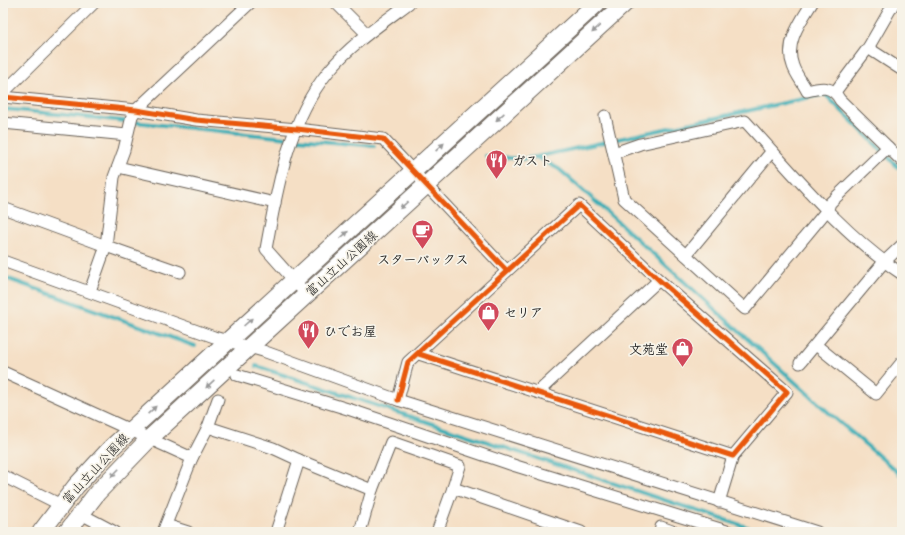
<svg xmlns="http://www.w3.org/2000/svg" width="905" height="535" viewBox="0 0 905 535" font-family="'Architects Daughter','Klee One',sans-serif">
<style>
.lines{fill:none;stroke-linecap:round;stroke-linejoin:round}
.stream{stroke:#3badb5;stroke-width:4}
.minor-casing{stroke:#686057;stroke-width:13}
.primary-casing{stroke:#686057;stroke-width:19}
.minor{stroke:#fff;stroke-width:11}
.primary{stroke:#fff;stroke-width:17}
.cycleway-casing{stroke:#f7f3e8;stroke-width:8}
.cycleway{stroke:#e8590c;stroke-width:5}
.oneway{fill:#999}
.labels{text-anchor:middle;stroke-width:3.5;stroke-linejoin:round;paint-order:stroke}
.poi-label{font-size:13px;font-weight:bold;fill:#1c1c1c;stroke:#f7f3e8;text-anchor:start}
.street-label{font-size:13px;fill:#1c1c1c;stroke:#f7f3e8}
</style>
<rect width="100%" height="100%" fill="#f7f3e8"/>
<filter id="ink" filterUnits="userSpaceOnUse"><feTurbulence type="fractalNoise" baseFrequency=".025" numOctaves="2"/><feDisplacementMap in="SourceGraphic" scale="8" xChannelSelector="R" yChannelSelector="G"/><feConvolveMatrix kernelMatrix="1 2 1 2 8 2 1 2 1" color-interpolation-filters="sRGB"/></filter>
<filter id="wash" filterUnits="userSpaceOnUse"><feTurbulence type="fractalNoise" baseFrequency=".012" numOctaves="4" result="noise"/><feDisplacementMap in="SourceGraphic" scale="16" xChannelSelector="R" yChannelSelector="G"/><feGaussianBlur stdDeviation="0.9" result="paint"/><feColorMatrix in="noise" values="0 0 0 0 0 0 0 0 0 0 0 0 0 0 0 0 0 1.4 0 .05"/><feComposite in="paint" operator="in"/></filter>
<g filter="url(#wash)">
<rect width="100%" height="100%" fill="#f5dfc5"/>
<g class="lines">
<!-- stream -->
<g class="stream">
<path d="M3,109C127,120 250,136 374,146"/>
<polyline points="486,156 523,159 536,157 825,94 902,171"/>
<polyline points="536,157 559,169 585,192 828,412 902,476"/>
<polyline points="3,277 195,346"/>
<polyline points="256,366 762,532"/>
</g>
</g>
</g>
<g filter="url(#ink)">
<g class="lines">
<defs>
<g id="minor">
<polyline points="336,3 367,34"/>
<path d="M812,3C801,21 784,43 793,66C796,75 803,83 807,91C821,87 832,85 840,100L902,161"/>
<polyline points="868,48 902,70"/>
<polyline points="835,92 868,48 894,3"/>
<polyline points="3,93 94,3"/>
<polyline points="3,97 136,110 196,120 297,129 383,139 507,271"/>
<polyline points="605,116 624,199 745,309 828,209 830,203 888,147"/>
<polyline points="3,123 127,135"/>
<path d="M614,153L640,144L745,121C793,173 843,235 902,274"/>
<polyline points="118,167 275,203"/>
<polyline points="3,208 106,246 114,177 124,150 132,116 136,110 250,3"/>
<polyline points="686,255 772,151"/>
<polyline points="3,261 214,337 263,351 398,400 817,532"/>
<polyline points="90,291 106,246 180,272"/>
<path d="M307,295L266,249C277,189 288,121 328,72C350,45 381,24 409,3"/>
<polyline points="816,345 876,394 902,362"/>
<polyline points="800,363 884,262 902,245"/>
<polyline points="3,372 192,458 163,532"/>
<polyline points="237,375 351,410 516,466 730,532"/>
<polyline points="538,392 659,280"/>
<polyline points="398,400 408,362 579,205 659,280 787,392 733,456 419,354"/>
<polyline points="208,427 218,399"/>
<polyline points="192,458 208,427 273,448 299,460"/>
<polyline points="3,476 61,505"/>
<polyline points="719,502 733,456"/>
<polyline points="81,514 115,532"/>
<polyline points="166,525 188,532"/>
<polyline points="276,532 299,460 372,490"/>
<polyline points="360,532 372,490 391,442 460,466 453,488"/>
<polyline points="437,532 453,488 581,532"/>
<polyline points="660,532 661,527 675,532"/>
</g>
<g id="primary">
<polyline points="41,532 76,486 111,448 597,3"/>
<polyline points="67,532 97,493 150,438 625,3"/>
</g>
</defs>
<!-- minor casing -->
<use href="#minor" class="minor-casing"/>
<!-- primary casing -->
<use href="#primary" class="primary-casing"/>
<!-- minor -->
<use href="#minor" class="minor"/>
<!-- primary -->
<use href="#primary" class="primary"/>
<defs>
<g id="cycleway">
<polyline points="3,97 136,110 196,120 297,129 383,139 507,271"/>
<polyline points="398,400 408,362 579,205 659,280 787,392 733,456 419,354"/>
</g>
</defs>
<!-- cycleway casing -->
<use href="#cycleway" class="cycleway-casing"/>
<!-- cycleway -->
<use href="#cycleway" class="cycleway"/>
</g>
<!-- one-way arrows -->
<defs><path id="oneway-solid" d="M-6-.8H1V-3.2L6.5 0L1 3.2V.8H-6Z"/></defs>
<g class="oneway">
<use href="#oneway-solid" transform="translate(596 29) rotate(137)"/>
<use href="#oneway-solid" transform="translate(500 117) rotate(137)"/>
<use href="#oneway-solid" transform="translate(440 147) rotate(-43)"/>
<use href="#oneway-solid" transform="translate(404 205) rotate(138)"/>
<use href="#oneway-solid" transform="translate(344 235) rotate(-42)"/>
<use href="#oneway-solid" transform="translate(248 322) rotate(-42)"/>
<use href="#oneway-solid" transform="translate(210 384) rotate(137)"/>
<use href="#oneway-solid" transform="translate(152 410) rotate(-43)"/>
<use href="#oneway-solid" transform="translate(115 473) rotate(134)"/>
</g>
</g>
<!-- icons -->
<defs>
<symbol id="restaurant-pin" viewBox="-11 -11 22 30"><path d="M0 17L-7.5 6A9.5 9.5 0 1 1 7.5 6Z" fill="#d1495b" stroke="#f7f3e8"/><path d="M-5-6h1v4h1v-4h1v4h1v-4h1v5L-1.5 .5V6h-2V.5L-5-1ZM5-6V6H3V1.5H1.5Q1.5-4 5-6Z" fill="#fff"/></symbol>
<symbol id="cafe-pin" viewBox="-11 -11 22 30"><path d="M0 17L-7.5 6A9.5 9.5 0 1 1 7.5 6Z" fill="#d1495b" stroke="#f7f3e8"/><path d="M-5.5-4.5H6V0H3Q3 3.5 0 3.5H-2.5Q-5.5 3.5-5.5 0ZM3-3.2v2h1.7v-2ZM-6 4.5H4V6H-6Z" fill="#fff"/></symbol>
<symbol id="shop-pin" viewBox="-11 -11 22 30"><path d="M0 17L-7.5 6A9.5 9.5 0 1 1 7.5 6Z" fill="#d1495b" stroke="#f7f3e8"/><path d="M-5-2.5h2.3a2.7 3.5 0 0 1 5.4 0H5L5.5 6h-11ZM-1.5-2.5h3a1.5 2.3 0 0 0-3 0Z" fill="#fff"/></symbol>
</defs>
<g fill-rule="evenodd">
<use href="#restaurant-pin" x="484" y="148" width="25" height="34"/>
<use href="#cafe-pin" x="410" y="218" width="25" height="34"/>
<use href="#shop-pin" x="476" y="300" width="25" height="34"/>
<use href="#restaurant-pin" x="296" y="318" width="25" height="34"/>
<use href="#shop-pin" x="670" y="336" width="25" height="34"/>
</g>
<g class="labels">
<!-- poi labels -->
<g class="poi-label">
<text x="512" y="165">ガスト</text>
<text x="423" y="264" text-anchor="middle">スターバックス</text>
<text x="504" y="317">セリア</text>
<text x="324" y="336">ひでお屋</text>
<text x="668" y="354" text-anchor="end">文苑堂</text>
</g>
<!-- street labels -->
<g class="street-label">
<text transform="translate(341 263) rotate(-42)" y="5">富山立山公園線</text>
<text transform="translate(95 468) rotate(-47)" y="5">富山立山公園線</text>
</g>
</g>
<!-- margin -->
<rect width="905" height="535" fill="none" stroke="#f7f3e8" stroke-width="16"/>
</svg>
